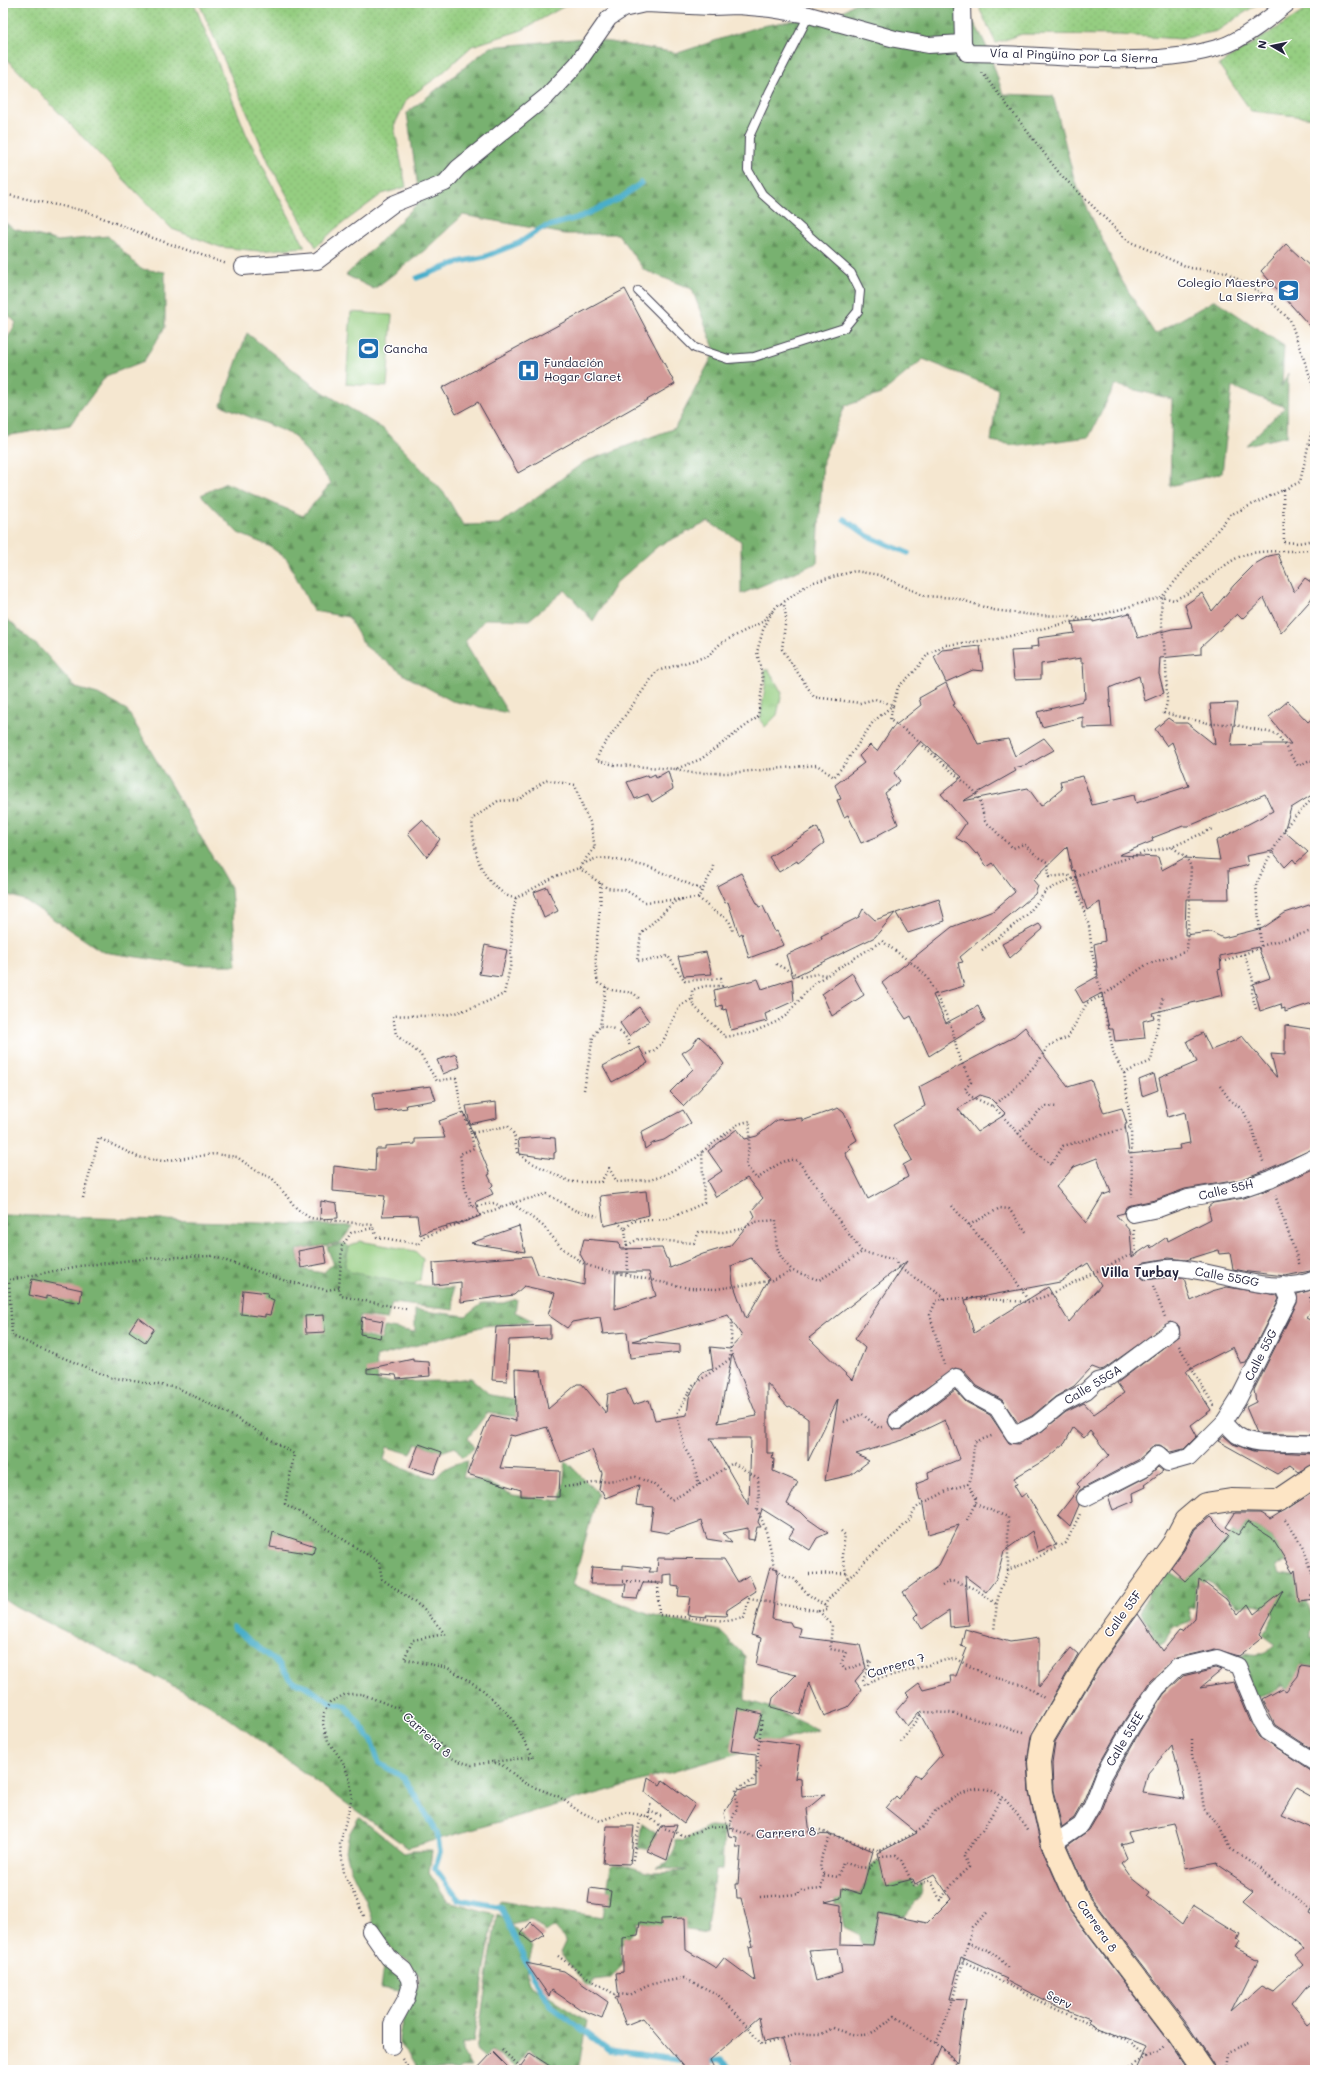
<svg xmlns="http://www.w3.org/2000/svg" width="1318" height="2073" viewBox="0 0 1318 2073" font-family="Mali,sans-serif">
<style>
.grass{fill:url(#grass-dots);stroke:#5c785e}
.forest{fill:url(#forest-firs);stroke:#4d6a55}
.park{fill:url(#park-tufts);stroke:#5c785e}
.pitch{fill:#95ce81;stroke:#5c785e}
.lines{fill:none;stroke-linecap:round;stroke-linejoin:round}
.stream{stroke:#4aaeca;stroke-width:5.5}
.building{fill:#d29997;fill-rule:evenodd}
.lane-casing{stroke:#424051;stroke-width:10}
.street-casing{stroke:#424051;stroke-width:18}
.secondary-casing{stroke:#424051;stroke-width:24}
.path{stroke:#424051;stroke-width:2.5;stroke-dasharray:1 3;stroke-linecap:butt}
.lane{stroke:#fff;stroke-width:8}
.street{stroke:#fff;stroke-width:16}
.secondary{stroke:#fde5c5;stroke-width:22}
.labels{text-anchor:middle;stroke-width:3;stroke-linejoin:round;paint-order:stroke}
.street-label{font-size:12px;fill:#22223b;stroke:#fff}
.poi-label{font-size:12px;fill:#22223b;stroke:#fff;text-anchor:start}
.neighbourhood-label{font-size:13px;font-weight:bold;fill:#22223b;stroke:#fff}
</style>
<defs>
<pattern id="grass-dots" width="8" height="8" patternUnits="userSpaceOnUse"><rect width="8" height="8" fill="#95ce81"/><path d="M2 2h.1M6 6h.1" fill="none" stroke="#80b170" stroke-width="1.8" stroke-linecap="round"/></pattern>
<pattern id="forest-firs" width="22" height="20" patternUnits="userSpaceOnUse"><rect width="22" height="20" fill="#78b16f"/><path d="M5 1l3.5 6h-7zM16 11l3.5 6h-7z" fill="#62905c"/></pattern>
<pattern id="park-tufts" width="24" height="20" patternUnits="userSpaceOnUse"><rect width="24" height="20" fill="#95ce81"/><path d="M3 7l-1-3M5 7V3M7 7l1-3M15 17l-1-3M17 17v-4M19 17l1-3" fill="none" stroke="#80b170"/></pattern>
</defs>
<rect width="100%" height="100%" fill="#fff"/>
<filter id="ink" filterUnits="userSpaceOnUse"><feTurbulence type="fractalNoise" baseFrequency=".025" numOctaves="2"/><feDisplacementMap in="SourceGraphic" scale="8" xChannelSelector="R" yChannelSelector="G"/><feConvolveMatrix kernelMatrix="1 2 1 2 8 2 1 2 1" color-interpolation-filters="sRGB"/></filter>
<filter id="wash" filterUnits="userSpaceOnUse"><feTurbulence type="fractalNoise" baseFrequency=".012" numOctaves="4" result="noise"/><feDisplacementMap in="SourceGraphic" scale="16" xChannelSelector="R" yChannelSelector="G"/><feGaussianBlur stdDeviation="0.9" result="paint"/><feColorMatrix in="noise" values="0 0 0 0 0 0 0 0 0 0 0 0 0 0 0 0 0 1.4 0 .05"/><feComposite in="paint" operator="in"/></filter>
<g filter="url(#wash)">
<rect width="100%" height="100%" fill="#f5e7d0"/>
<!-- grass -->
<g class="grass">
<polygon points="9,3 194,3 247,136 305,247 259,251 220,247 172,229 3,55 3,20"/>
<polygon points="199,3 570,3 522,30 472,46 440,75 407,99 394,126 406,187 382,194 335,229 316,247 270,165"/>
<polygon points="982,3 1259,3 1217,31 1181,39 1120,35 1022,34 996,43 980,10"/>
<polygon points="1315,4 1315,118 1251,111 1219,65"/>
</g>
<!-- forest -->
<g class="forest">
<path d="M855,3H958C985,31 991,59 1003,94L1053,96L1075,182L1122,281L1155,334L1215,300L1284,346L1282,386L1288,373L1287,436L1246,445L1285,407L1232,387L1222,473L1170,486L1172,399L1115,385L1089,437L1019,446L991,441L998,389L923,359L881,394L845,406L823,460L817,563L741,594V541L708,522L658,546L616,583L593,621L565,590L529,620L485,619L465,642L508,713L452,701L406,676L365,646L348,617L313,611L287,559L269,546L238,533L201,495L226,483L303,516L331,483L293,435L221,405L247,333L315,387L385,430L445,494L463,525L500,524L584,462L675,428L715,351L692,289L644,270L618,234H565L463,215L425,250L374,289L346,275L420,201L407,113L490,47L585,38L678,53L757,27L843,11Z"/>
<polygon points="3,221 14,229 58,241 108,236 141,269 165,272 165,327 144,361 106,376 70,425 6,436 3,433 3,347 16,323 3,309"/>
<polygon points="3,620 8,620 41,649 76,688 98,694 127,710 231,889 237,965 191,965 103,952 26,901 3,893"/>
<path d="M3,1215L353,1226L340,1243L297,1250L301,1269L323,1273L333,1263L327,1247L345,1243L349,1247L345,1266L412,1285L453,1288L454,1310L392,1303L387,1319L360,1316L358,1335L381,1340L384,1327L415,1332V1310L466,1316L483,1303H503L517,1299L515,1312L533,1321L484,1326L376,1357L378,1382L445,1381L471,1378L490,1395L514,1399L520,1407L517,1417L487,1413L468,1438L474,1448L463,1457L455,1447L441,1452L416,1443L411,1454L387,1447L384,1460L416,1474L436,1478C443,1467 455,1463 468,1461L463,1477L487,1482L513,1495L561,1501L566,1461L598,1493L573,1585L650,1615L720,1631L745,1656V1700L775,1709L818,1730L408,1848L209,1704L15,1606L3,1598Z"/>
<path d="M1247,1522L1272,1538L1287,1562L1276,1565L1279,1573L1294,1575L1307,1601L1315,1625L1310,1632V1637L1315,1639V1667L1301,1665L1297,1681L1287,1690L1282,1686L1269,1694L1256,1698L1239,1659L1247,1654C1261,1658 1265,1653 1275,1644L1263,1635L1274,1615C1260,1603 1255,1602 1237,1607L1225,1593L1207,1580L1196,1587L1194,1609L1188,1607L1192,1621L1172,1627L1165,1642L1152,1652L1134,1651L1154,1634L1140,1612L1154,1581L1160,1585L1167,1571L1183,1580L1202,1560H1208L1233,1532L1238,1535Z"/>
<path d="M359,1817L404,1853L413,1851H432L429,1873L448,1901L494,1914L473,2042L462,2044V2051L471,2067H461L457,2070H418L412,2059L399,2044C398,2017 416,2002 420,1977L408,1961L394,1952L374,1927L366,1901L350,1868L346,1851L349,1834Z"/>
<polygon points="642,1823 657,1833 652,1850 638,1848"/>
<path d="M709,1827L724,1828L722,1870H715L706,1933L636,1922L637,1927L620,1946L623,1965L610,1978L593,1980L592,1987L586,1985L560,1953L566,1940L554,1927L546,1932L531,1919L511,1924L533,1947L526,1973L529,1984L587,2021L578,2070H557L529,2049L515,2067L492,2051L484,2058L476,2051L497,1913L506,1920L499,1901L603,1917L611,1866C623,1860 635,1870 647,1872C661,1874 673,1872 687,1870L657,1868L667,1864L675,1848V1840L683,1841Z"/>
<polygon points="883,1857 898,1865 902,1883 909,1878 916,1887 923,1883 921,1895 904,1916 879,1912 869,1958 858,1934 844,1927 841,1910 835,1912 835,1890 861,1894 870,1867"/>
<polygon points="384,1961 402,1973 405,1992 380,1988"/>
</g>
<!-- park -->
<polygon class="park" points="764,670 769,670 782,693 777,715 765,727 760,720 766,681"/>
<!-- pitch -->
<g class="pitch">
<polygon points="351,312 392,315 387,387 346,384"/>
<polygon points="360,1241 415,1251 423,1259 420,1280 412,1285 351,1272 345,1266 349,1247"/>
</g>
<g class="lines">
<!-- stream -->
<g class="stream">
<polyline points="417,278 459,262 484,257 519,243 542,228 580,217 619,199 641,183"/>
<polyline points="844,519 868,536 908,553"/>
<polyline points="233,1627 279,1664 293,1682 303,1685 330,1702 346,1706 371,1740 379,1763 404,1778 437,1832 440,1852 435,1868 458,1899 501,1907 532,1976 551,2006 609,2050 686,2061"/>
<polyline points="705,2062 722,2060 732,2070"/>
</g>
</g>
<g id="blocks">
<!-- building -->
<g class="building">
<polygon points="1286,244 1315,271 1315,332 1261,271"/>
<polygon points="625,289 675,384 518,473 478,402 456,414 442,388"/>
<polygon points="1278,554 1294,592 1305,578 1315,585 1315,593 1309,602 1281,633 1264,598 1242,619 1237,614 1201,647 1201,654 1160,658 1159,674 1164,693 1145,701 1139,676 1109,688 1112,727 1083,728 1083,717 1042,727 1037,712 1083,701 1083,699 1085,699 1083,662 1081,662 1081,658 1041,664 1041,679 1014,680 1011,651 1031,650 1031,647 1039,646 1038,638 1075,633 1072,622 1093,620 1093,622 1130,613 1138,638 1172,629 1192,627 1185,605 1202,593 1212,611 1234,585 1255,564 1269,556"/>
<polygon points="980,646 983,671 973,670 946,682 934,657 942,650"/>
<path d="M946,683L955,704L953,705L969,724L978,744L1008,739L1015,756L1044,738L1054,750L1027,765L1014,768L1016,771L963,801L1028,788L1041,806L1062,789L1060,781L1083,776L1092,805L1134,795L1136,803L1189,786L1172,742L1167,746L1155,729L1168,718L1175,723H1187L1215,745L1210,704L1237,703L1231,746L1262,745L1263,744H1291L1269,717L1288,701L1308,722L1315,716V793L1291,808L1284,831L1308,852L1296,863L1293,859L1285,867L1272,851L1246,856L1248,865L1228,870L1229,899H1186L1185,935L1211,932L1223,938L1263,928L1285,913L1315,903V1002L1285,1012V1008L1282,1009L1281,1004L1260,1011L1253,984L1270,978L1258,947L1220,956L1221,969L1218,970L1223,995L1152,1013L1154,1018L1143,1021L1145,1038L1115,1041L1113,1029H1109L1102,993L1083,1003L1075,989L1098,976L1094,944L1105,941L1100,902L1087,910L1074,870L1072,871L1067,847L1033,880L1038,886L1035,894L960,957L963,962L958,963L964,986L933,995L946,1023L978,1006L985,1021L929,1056L911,1016L906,1019L882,983L952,927L993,911L1015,892L993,863L987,867L978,853L976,854L967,844L956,838L966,823L941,794L962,777L921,741L894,773L900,781L885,793L898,824L878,835L879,836L861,843L848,815L844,817L837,800L841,799L835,785L864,763L859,756L870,745L877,751L892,728L921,705L919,698ZM1265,794L1273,811L1216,841L1220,860L1184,858L1162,870L1158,857L1119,855L1153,841L1152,838L1183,826H1189Z"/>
<polygon points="668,771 673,789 652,802 648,794 635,799 627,782 648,775 649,777 655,774 656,778"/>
<polygon points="422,820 440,839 427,857 408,833"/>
<polygon points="817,827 824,843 798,863 797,861 779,872 769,857"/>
<polygon points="741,873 759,907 763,906 775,932 777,931 784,945 749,958 742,933 739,935 728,902 725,903 717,886"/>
<polygon points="547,887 558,911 544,918 534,892"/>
<polygon points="939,899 945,921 908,933 896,913"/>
<polygon points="863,909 875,920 895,913 875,937 793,977 786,955 822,939 821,936 859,917"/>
<polygon points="1039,924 1043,929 1010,958 1002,944"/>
<polygon points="485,945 507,950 501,977 479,974"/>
<polygon points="706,952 712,974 684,976 678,957"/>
<polygon points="852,973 864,995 832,1016 822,994"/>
<polygon points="758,979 762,989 792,979 794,1001 765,1014 767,1021 731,1030 726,1009 723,1010 722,1005 717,1007 714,990"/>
<polygon points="639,1007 649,1021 629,1036 620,1023"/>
<path d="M1285,1025L1311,1029L1315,1059V1148L1266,1170L1239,1180L1185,1189L1155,1200L1131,1205L1126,1207L1124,1213L1116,1215L1130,1231L1132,1257L1150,1245L1151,1248L1167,1237L1168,1241L1211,1219L1208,1207L1213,1203L1244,1198L1273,1188L1315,1168V1270L1285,1276L1249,1272L1233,1269L1230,1253L1219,1254L1218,1250L1186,1260L1169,1258L1145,1262L1136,1267L1138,1268L1140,1277L1144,1280L1170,1277L1184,1278L1191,1301L1212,1291L1227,1287L1277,1295L1279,1299L1246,1363L1241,1364L1233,1347L1186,1371L1211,1410L1191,1425L1197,1436L1184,1449L1170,1452L1160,1445H1155L1138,1460L1080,1490L1076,1497L1079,1505L1070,1526L1058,1515L1080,1487L1077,1484L1109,1455L1090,1431L1084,1438L1073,1428L1065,1443L1048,1458L1014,1478L1017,1484L1014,1485L1021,1497L1026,1493L1056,1544L1038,1552L1032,1531L1004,1551L996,1579L986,1592L965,1576L969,1625L950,1627L949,1611L922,1629L915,1617L918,1614L903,1592L939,1565L959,1525L928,1534L922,1499L920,1500L916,1484L929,1479L928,1472L960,1459L945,1420L903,1440L856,1454L869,1461L851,1475L825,1481L838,1399L808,1461V1419L790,1406L788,1407L767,1383V1453H773L772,1459H774L773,1471L798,1482L787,1504L801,1512L808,1519L828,1533L817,1538L810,1550L789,1537L794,1529L762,1509L758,1522L761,1527H757L754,1540L748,1539V1528L723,1533L732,1543L707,1539L701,1521L667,1533L650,1530L653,1507L636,1505L639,1485L605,1498L602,1491L599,1490L602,1473L592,1450L561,1462L547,1427L515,1436L510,1435L500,1468L560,1471L559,1497L521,1496V1490L467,1474L487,1422H488L491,1415L516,1421L515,1369L541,1371L548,1409L577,1384H582L606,1413L608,1394L626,1389L633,1405L649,1400L655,1420L687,1415L689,1398L702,1372L713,1369L710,1347L730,1349L742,1336L728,1315L632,1341L680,1345V1352L630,1358L627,1332L603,1334L600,1317L572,1322L567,1328L548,1315L555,1293L524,1286L514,1295L461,1302V1282L434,1285L433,1263L531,1256L538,1274L584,1285L585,1263L580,1254L584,1239L619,1242L620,1249L662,1248L666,1258L668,1259L670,1268L703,1254L730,1246L755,1216L752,1210L763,1198L747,1178L716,1197L707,1181L722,1171L708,1151L737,1129L745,1139L757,1136L777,1120L802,1118V1121L838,1108L844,1113L857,1140L848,1146L851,1149L845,1153L868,1199L908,1177L903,1165L912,1160L893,1125L925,1106L919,1087L1012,1038L1025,1027L1040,1050L1068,1087L1091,1080L1104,1113L1122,1108L1127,1124H1125L1129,1154L1180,1149L1179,1145L1190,1143L1185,1112L1168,1117L1159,1078L1197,1062L1187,1041L1203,1033L1211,1050L1234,1041L1242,1036L1277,1078L1271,1054L1285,1055ZM980,1095L990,1098L1006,1114L977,1132L958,1109ZM1097,1158L1111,1192L1103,1195L1086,1223L1056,1187L1074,1167ZM751,1258L769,1279L746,1319L733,1283L731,1266ZM907,1261L855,1339L865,1348L852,1380L809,1338ZM1088,1263L1101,1285L1069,1322L1048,1287L974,1333L965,1300L1060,1282ZM616,1272H649L656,1296L615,1309ZM1170,1322L1179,1326L1180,1335L1117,1383L1124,1393L1094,1414L1084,1403L1066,1412L1041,1432L1018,1444L1009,1443L990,1415L966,1402L955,1390L902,1429L893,1430L888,1422L891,1413L955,1368L963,1370L977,1386L1002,1400L1018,1423L1032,1416L1055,1397L1074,1386L1092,1367L1100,1370L1104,1369ZM732,1354L757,1416L718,1423L730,1365ZM710,1438H751L749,1506Z"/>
<polygon points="699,1036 713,1049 724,1064 684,1106 670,1092 693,1069 682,1053 691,1047"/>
<polygon points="639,1047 648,1063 612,1082 603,1066"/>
<polygon points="456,1054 460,1067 443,1074 437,1060"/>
<polygon points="1154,1074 1158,1090 1142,1096 1139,1080"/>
<polygon points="431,1086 436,1100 406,1105 407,1108 375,1112 373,1093"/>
<polygon points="496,1102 497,1118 470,1124 466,1106"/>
<polygon points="683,1110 691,1123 664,1140 653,1143 645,1149 641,1132"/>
<polygon points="464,1112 490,1174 488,1175 493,1185 490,1188 493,1194 475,1202 480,1216 467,1221 431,1230 420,1235 417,1215 382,1216 385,1196 333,1191 334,1166 375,1171 376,1149 385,1149 385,1146 415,1144 415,1139 445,1138 439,1121"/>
<polygon points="540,1137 555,1138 556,1152 554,1153 554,1159 520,1154 518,1139"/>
<polygon points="646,1191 649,1215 604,1226 600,1196"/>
<polygon points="321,1201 337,1204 338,1218 320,1219"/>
<polygon points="519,1226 525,1252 471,1243"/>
<polygon points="324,1246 327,1263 301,1268 298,1251"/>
<polygon points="32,1279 82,1290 80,1303 46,1296 46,1299 29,1295"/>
<polygon points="1315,1289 1315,1305 1306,1318 1312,1321 1315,1343 1315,1435 1257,1433 1246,1407 1256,1402 1254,1390 1297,1303 1297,1294"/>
<polygon points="243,1290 268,1293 267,1297 274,1300 270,1315 265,1314 265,1317 241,1314"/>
<polygon points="324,1315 325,1332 306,1333 305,1316"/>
<polygon points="138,1317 154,1329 145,1342 129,1331"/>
<polygon points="362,1317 383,1321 380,1338 360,1334"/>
<polygon points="550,1325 550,1338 509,1340 507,1381 492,1380 496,1327"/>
<polygon points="413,1359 413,1361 429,1362 430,1376 397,1379 396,1375 367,1373 367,1369"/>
<polygon points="1224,1436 1233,1444 1253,1451 1315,1454 1315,1464 1299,1472 1290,1465 1277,1474 1218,1441"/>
<polygon points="419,1444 442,1452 434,1474 410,1467"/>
<polygon points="1158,1467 1163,1471 1145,1484 1146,1487 1133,1493 1134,1501 1113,1510 1108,1497 1148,1476"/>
<polygon points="1315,1491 1315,1600 1299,1602 1295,1569 1293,1572 1272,1538 1247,1522 1238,1535 1226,1527 1235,1513 1260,1513 1270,1519"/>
<polygon points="1210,1517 1229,1536 1214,1554 1185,1581 1171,1568 1184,1550 1195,1529"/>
<polygon points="273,1532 315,1546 313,1554 270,1547"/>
<polygon points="658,1558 724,1559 738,1582 749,1575 756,1591 727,1610 726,1616 706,1615 707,1617 687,1615 690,1597 678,1596 679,1587 672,1586 672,1574 663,1575 663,1583 643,1583 637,1598 624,1597 626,1584 590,1584 592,1567 623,1569 623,1565 651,1568 649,1572 657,1572"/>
<polygon points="770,1567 778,1569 772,1619 790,1622 792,1626 801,1628 799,1637 860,1645 866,1668 855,1681 861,1689 854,1700 848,1707 824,1716 809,1682 800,1715 771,1707 773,1698 796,1675 756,1665 761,1638 751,1635"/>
<polygon points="1199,1579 1226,1599 1238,1615 1248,1604 1254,1614 1283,1591 1260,1634 1263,1637 1239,1656 1215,1649 1176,1658 1150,1681 1124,1721 1096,1770 1083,1802 1074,1818 1062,1827 1053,1790 1052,1763 1055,1742 1098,1669 1138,1614 1163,1651 1179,1631 1182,1632 1195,1618"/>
<path d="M965,1629L1010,1642L1039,1638V1687L1071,1648L1078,1654L1031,1736L1027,1763L1029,1793L1041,1847L1069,1910L1167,2039L1188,2070H1136L1146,2047L1144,2046L1099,2028L1088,2021L1090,2019L1052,2004L1005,1980L1007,1978L961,1957L950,1999L966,2000L957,2062L941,2047L931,2070H792L782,2038L764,2042L759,2017L710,2060L715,2070H687L643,2018L626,2025L615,1997L619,1998L616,1973L623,1972V1938L638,1936L640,1922L661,1925V1919L685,1918L686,1950L716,1968L724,1958L755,1981L749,1947L753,1946L741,1898H737L736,1884H738L741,1847H736L737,1837L729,1836L724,1813L738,1790L756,1786V1754L731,1751L738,1708L762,1714L755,1737L758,1738L757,1739L800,1745L795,1778L801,1779L802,1797L825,1794L807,1809L810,1834L835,1835L873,1851L861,1894L842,1888L841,1898L825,1902L841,1905L840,1944L873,1945L879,1913L927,1923L951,1899L934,1874L915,1884L913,1879L886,1886L878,1853L917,1833L886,1808L896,1796L899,1799L915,1774L920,1778L942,1754L919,1712L907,1726L896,1711L909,1696L906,1693L919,1683L923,1690L951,1683L950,1676H956L967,1648L961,1646ZM838,1948L842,1973L816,1981L809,1950Z"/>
<polygon points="1301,1665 1315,1667 1315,1751 1275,1725 1262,1699 1282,1688 1286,1691 1298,1676"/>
<path d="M1216,1668L1222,1670L1200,1688L1234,1682L1251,1723L1260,1737L1310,1770L1315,1771V1797L1297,1787L1281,1814L1315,1829V1900L1308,1913L1315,1917V1980L1304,1988L1291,2004L1308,2024L1315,2018V2070H1215L1213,2063L1187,2024L1090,1897L1067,1846L1089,1830L1101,1810L1113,1779L1140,1731L1164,1694L1183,1676ZM1172,1745L1185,1799L1143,1793L1148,1773ZM1174,1823L1184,1858L1185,1869L1217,1863L1216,1865L1253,1890L1243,1900L1303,1948L1294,1956L1302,1965L1274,1991L1262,1985L1231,2012L1257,1960L1236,1949L1240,1942L1237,1940L1240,1934L1193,1905L1182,1924L1147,1896L1150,1892L1130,1876L1121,1863L1127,1858L1121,1844L1132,1841L1128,1832Z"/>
<polygon points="648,1777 660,1785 663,1780 695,1804 684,1823 645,1793"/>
<polygon points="677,1825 667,1860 647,1851 661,1826"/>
<polygon points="607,1826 634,1826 630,1864 603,1863"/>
<polygon points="590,1888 611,1891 609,1906 588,1903"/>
<polygon points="531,1922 545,1935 532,1943 521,1934"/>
<polygon points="526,1963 564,1971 608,2002 602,2018 580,2009 552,1990 549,1996"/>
<polygon points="493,2052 511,2070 476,2070"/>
<polygon points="530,2053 556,2070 518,2070"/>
</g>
</g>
</g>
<g filter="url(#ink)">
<use href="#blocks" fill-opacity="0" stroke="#424051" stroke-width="1"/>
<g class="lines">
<defs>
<polyline id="lane" points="638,291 695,348 728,359 754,357 844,328 858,311 860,291 851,273 762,194 748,170 749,137 770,91 809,15"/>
<g id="street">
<path d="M962,3L963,43L967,53C1047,53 1147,71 1223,46C1243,40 1272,16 1288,3"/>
<polyline points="243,267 317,261 393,204 445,183 458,168 547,96 577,64 609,18 623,9 645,4 712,7 738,6 771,9 809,15 895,39 928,45 963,43"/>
<polyline points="1133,1214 1158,1209 1188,1198 1241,1189 1270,1179 1315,1157"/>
<path d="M1147,1271C1157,1269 1167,1267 1178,1268C1220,1271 1275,1298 1315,1279"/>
<polyline points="897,1421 956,1377 971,1394 997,1408 1014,1435 1037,1424 1061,1404 1086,1391 1097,1381 1108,1378 1171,1331"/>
<path d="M1224,1422C1228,1426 1232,1431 1237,1435C1261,1450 1290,1439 1315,1445"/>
<polyline points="1085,1498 1144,1468 1158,1454 1168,1463 1189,1457 1224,1422 1238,1400 1289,1299 1283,1285"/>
<polyline points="1053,1844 1081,1825 1092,1806 1104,1775 1132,1726 1157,1688 1178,1667 1217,1658 1238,1666 1260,1719 1268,1732 1315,1762"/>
<polyline points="370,1931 388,1957 404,1970 409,1979 410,1987 407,1997 392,2024 392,2046"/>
</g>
<polyline id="secondary" points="1203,2070 1177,2032 1079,1903 1053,1844 1041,1792 1039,1762 1043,1738 1088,1662 1173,1544 1185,1521 1205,1504 1231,1500 1278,1501 1315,1476"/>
</defs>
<!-- lane casing -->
<use href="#lane" class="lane-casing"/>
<!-- street casing -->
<use href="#street" class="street-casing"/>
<!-- secondary casing -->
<use href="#secondary" class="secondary-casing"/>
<!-- path -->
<g class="path">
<polyline points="3,194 85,211 153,238 227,264"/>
<polyline points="1283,490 1284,542 1298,543 1315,540"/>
<path d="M1315,549C1293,553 1270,549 1247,554C1229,559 1213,576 1198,587C1191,592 1182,596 1174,600L1162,597L1161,616L1166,664L1167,703L1164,713L1212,724H1231L1277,734L1298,766L1310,760L1315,762"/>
<polyline points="781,604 810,583 855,571 879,575 925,596 956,598 993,610 1033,615 1070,616 1081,619"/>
<polyline points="772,612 763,630 757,652 763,680 758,717 701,759 676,769 615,765 596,760 601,749 657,671 708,656 721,643 762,622 780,603 784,605 786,617 782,649 814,697 860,703 875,699 893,705 890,720 910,734 974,791 980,801 985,821 1013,848 1024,844 1037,856 1048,862 1049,877 1067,875 1073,878 1089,926 1092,952 1114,1055 1124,1073 1131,1127 1132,1197"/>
<polyline points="676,769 691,773 729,773 817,765 834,777 844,765 873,722 893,705 898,687 915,671 928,654 945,645 997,639 1097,616 1162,597 1230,515 1300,482 1314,421 1313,385 1290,320 1264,295 1226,272 1190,268 1128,241 1060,174 981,71"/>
<polyline points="579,868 607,888 625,890 645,902 698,898 713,870 713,865"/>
<path d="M600,883C603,917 591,950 598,983L611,990L633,993L640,999"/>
<path d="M516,898C507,897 504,894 497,888C476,870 474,846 472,819L498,801L518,800L546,780L575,785L584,811L590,822L595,847L580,866"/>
<path d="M698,898C703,901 705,904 710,908C721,918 730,914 733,933"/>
<polyline points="683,899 674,902 641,934 637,961 651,960 668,956 685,981 721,978 722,986 705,986 692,990 693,1005 725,1037 751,1033 776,1022 787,1015 805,993 816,982 882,941 917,967 927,977 948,1019 953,1032 958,1055 971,1082 965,1089 970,1096 994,1107 1035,1151 1051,1165 1063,1146 1131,1127"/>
<polyline points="1261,946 1256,885 1266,863 1288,824 1315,796"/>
<polyline points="982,950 1027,915 1046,891 1084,873 1145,852 1172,847 1214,828"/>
<polyline points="1244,954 1253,979 1252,995 1256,1009"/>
<polyline points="1221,961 1225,961 1260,948 1261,946 1315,930"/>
<polyline points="776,964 801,977 817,974 827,975"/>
<path d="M606,987L600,1026C615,1028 626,1031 630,1047"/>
<path d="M646,1054C667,1048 668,1024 679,1008C681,1004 688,1002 692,999"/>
<polyline points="1124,1073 1151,1061 1163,996"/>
<polyline points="1220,1086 1230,1100 1243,1110 1251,1126 1264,1164"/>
<polyline points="584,1090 593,1037 600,1026"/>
<polyline points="992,1106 1012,1091 1025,1077 1040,1059 1048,1046 1068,1037 1087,1003 1102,996 1146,965 1187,951 1191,867 1186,857 1172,847"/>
<polyline points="471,1133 474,1148 460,1154 466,1195 469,1197 471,1207 494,1203 502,1207"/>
<polyline points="1018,1134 1042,1108 1047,1106 1058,1107"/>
<path d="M702,1152L696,1158L662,1176L650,1180L617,1182L609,1168L601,1182H571L528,1161L517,1152L514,1134L508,1126L471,1133L461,1107L456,1078L437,1081L420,1054L396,1035L393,1016C406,1015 419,1016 433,1016C455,1016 485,1003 504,994L511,963L512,919L516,898L556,876L579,868L587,862L595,859L608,858L649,867L703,890"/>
<polyline points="1275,1195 1300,1266"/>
<polyline points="83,1198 99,1138 138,1157 163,1161 214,1154 237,1157 259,1173 272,1178 297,1209 310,1218 373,1225 373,1228"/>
<polyline points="512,1203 547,1194 576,1211 598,1216"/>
<polyline points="952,1206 1010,1271 1029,1302"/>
<path d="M617,1222L625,1229L633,1221L668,1219L704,1203L702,1152L738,1124L750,1121L749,1146L746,1166L757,1179C768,1172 783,1156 798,1161L821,1192V1196L862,1252L896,1260L897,1266L901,1269L943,1296L944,1299L936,1301L930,1315L944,1365"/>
<polyline points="969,1225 1000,1208 1009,1209 1027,1233"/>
<polyline points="625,1229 628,1256 627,1274"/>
<polyline points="1134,1230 1136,1252 1139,1256"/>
<path d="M627,1245L639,1239L694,1243L699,1232H723L742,1229L755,1222L776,1220C776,1244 774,1253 793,1271"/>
<polyline points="1153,1286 1165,1317"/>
<path d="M339,1288L327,1290L286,1281L212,1256L151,1258L79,1266L9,1280L12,1336L109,1377L178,1388L231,1415L294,1454L285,1504C318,1522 348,1543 379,1562L382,1579L424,1609L445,1634L413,1640L404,1659L448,1668L482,1689L511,1717L533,1757L492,1762"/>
<polyline points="1310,1297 1315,1315"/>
<polyline points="944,1299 968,1298 1029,1302 1046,1296 1136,1252"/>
<path d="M406,1309L341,1296L339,1288L342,1246L351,1233L373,1228L377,1237L419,1244L424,1237L512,1203L543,1226L562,1248L584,1264L599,1269L689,1288L716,1289L770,1281L793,1271L819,1280C834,1272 847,1261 862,1252"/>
<polyline points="1179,1346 1214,1406"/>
<polyline points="844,1422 862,1414 879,1428 882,1427"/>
<polyline points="699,1485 693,1462 685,1449 677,1414 693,1385 730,1359 732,1320"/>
<path d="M564,1487L636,1477L653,1484L671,1500L692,1489L733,1463L758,1478L759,1500L757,1510C767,1528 770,1546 774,1567L786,1577L794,1579L809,1595L827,1607L828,1610L819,1611L832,1625L830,1649L846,1652L841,1664L845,1670L871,1661L863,1680L865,1685L871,1681L946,1660L956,1659L988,1676L1025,1685L1044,1698"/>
<polyline points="975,1504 1008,1517 1008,1572 1001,1587 997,1602 994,1631"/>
<path d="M967,1520L977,1500L968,1484C975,1472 971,1456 975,1442L994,1435"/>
<path d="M1285,1520C1301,1541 1311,1561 1315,1588"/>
<polyline points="841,1531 845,1535 842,1555 848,1580"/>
<polyline points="1007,1570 1024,1564 1066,1543 1080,1514"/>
<polyline points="809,1574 846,1573"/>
<polyline points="623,1581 658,1583 659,1615 727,1621 744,1618 749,1599 819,1611"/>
<path d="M942,1586L951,1581C970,1585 982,1592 996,1604"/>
<polyline points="1315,1588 1311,1597 1315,1612"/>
<polyline points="825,1606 827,1601 865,1561 897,1533 909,1520 915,1509 924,1502 936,1497 948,1490 968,1484"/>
<polyline points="1192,1739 1192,1757 1200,1780 1204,1809 1221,1827 1231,1849 1261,1869 1275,1883 1293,1894 1315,1915"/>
<polyline points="901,1742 922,1712 951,1713 1024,1732"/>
<polyline points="649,1811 663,1817"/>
<polyline points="648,1817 651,1802"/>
<polyline points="732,1828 732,1825 730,1824 737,1808 736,1789 752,1781 761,1766 757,1762 762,1717"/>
<polyline points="632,1864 641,1815"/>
<polyline points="824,1875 838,1877 843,1862 858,1867 869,1868 881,1856 896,1855 901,1860 914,1886 931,1880 940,1900 959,1876 969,1867 964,1857 965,1853 982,1831 1002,1797"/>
<polyline points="760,1897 799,1894 799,1891 821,1889 824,1875 820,1868 822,1855 831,1834"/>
<path d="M364,1916L344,1873L340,1844L352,1797L350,1780L343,1762L328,1741L323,1724L324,1713L330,1702L346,1694H362L397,1708L442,1746L448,1756L458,1761L472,1765L492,1762L502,1765L526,1784L560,1797L577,1810L600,1821L624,1812L646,1816L664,1828L685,1836L709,1827L725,1826L754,1837L820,1831L880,1851C893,1843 908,1838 921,1829C929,1824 932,1811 941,1806C986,1774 1002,1789 1028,1831"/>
<polyline points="968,1943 972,1927 989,1911"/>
<path d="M558,1956L587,1977L614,1994L629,1995L647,1985L684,1978L717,1994L736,2013L762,2045L798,2034H822L833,2028C866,2040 869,2037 895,2016C918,2032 946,2045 960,2070"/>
<polyline points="963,1961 1047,2005 1125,2040 1145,2057"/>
<path d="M936,2043L949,2013L968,1943C987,1949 995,1952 1008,1968"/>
<polyline points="502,2050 524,2070"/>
<polyline points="402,2059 410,2070"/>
<polyline points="1125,2070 1145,2057 1158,2053 1164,2047"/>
<polyline points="1225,2070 1227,2053 1252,2043"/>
</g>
<!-- lane -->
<use href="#lane" class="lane"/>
<!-- street -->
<use href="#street" class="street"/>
<!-- secondary -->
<use href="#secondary" class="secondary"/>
</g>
</g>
<!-- icons -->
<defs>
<symbol id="school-square" viewBox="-11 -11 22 22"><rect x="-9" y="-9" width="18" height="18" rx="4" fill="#1f6fb2" stroke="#fff"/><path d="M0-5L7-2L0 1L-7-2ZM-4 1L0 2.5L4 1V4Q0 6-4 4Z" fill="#fff"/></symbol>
<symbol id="stadium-square" viewBox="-11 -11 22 22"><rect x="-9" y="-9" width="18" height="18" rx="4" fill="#1f6fb2" stroke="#fff"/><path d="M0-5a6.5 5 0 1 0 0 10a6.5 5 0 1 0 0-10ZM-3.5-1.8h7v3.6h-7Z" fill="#fff"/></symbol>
<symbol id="hospital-square" viewBox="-11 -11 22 22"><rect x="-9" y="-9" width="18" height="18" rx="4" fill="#1f6fb2" stroke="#fff"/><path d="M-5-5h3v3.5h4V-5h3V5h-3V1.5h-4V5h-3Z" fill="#fff"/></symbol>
</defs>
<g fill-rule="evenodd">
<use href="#school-square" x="1276" y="278" width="25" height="25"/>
<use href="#stadium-square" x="356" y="336" width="25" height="25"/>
<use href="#hospital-square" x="516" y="358" width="25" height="25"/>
</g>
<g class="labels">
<!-- street labels -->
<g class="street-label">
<text transform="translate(1074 56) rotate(2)" y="4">Vía al Pingüino por La Sierra</text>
<text transform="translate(1226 1190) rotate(-13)" y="4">Calle 55H</text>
<text transform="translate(1227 1277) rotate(10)" y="4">Calle 55GG</text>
<text transform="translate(1261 1355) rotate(-63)" y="4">Calle 55G</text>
<text transform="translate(1093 1385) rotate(-31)" y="4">Calle 55GA</text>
<text transform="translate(1123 1614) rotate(-54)" y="4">Calle 55F</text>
<text transform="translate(896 1666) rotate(-17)" y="4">Carrera 7</text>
<text transform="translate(427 1735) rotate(42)" y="4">Carrera 8</text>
<text transform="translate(1125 1739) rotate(-59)" y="4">Calle 55EE</text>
<text transform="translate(786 1833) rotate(-3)" y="4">Carrera 8</text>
<text transform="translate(1097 1926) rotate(55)" y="4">Carrera 8</text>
<text transform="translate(1059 2000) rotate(26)" y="4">Serv</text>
</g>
<!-- poi labels -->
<g class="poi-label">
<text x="1274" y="287" text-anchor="end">Colegio Maestro<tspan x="1274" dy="14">La Sierra</tspan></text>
<text x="384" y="353">Cancha</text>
<text x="544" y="367">Fundación<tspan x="544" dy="14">Hogar Claret</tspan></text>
</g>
<!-- neighbourhood labels -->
<g class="neighbourhood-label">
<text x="1140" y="1277">Villa Turbay</text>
</g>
</g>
<!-- margin -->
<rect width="1318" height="2073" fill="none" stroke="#fff" stroke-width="16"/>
<!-- north arrow -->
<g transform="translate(1272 46) rotate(279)" stroke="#ffffff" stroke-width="3" paint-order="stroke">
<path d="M0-3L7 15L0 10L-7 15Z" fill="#22223b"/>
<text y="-6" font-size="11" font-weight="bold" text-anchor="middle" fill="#22223b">N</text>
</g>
</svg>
